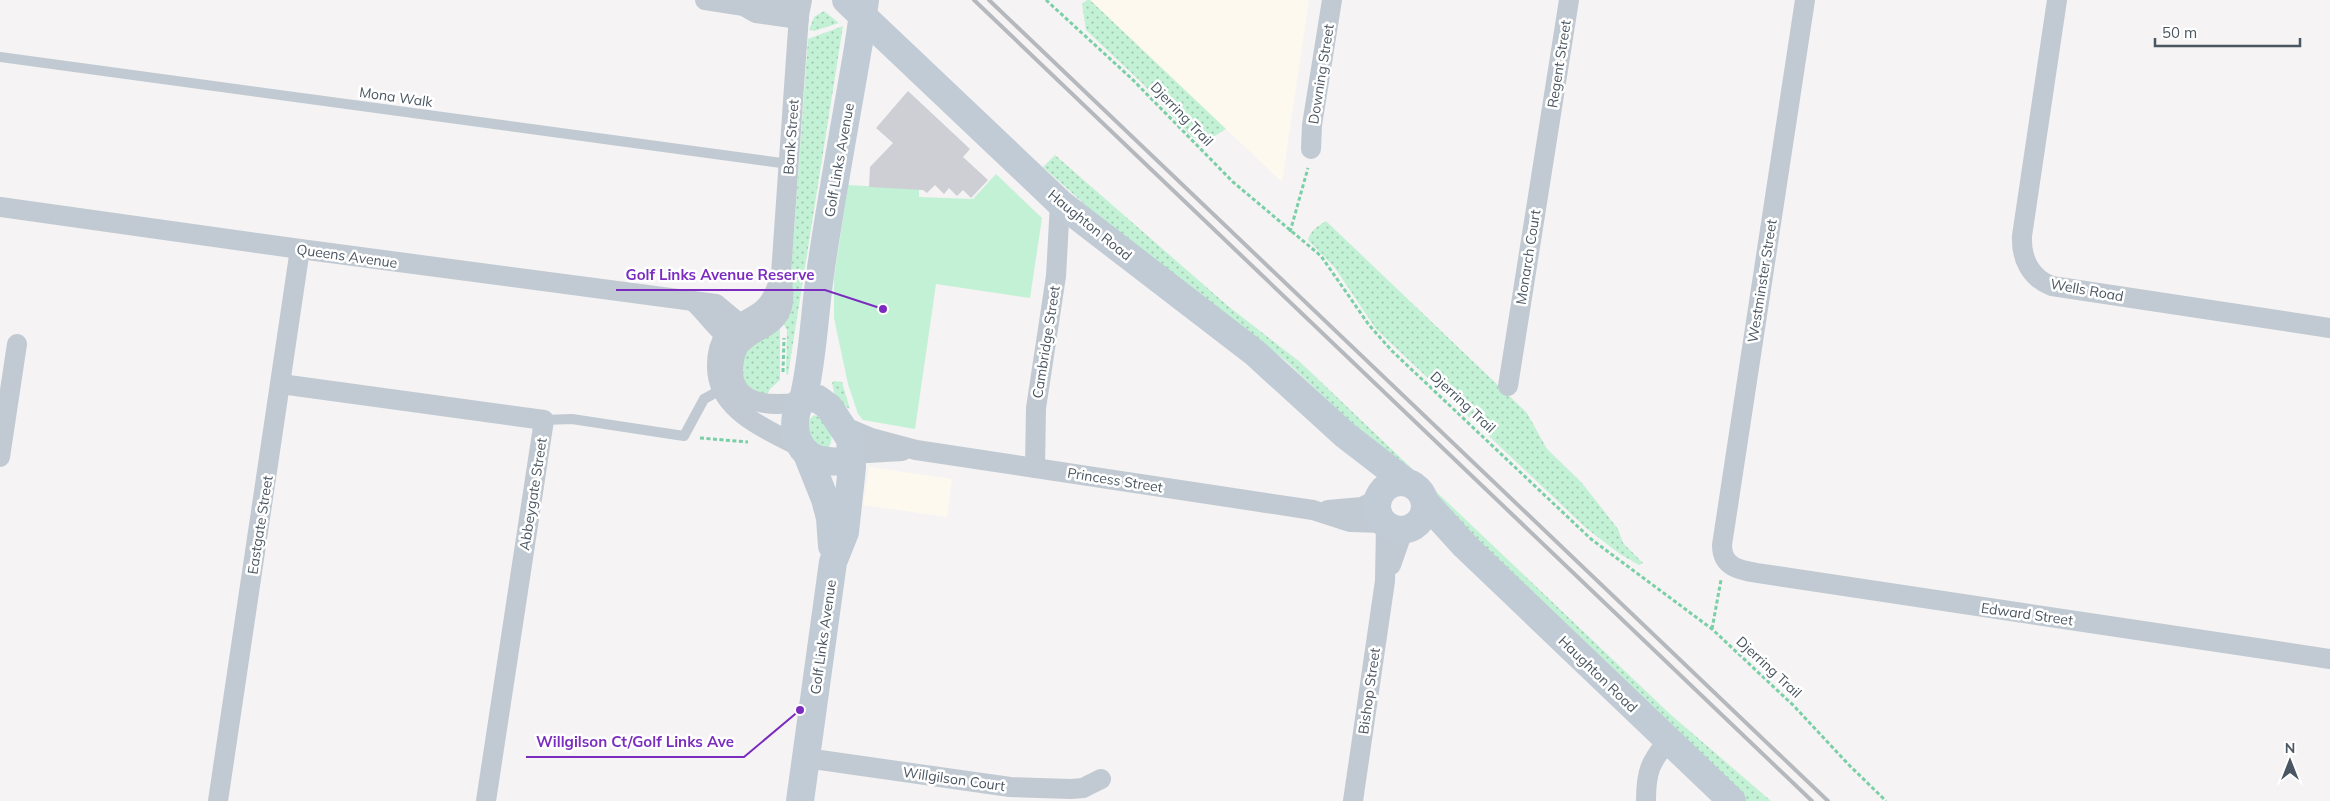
<svg xmlns="http://www.w3.org/2000/svg" width="2330" height="801" viewBox="0 0 2330 801" font-family="Mulish,sans-serif">
<style>
.commercial{fill:#fdf9ef}
.grass{fill:url(#grass-dots)}
.park{fill:#c3f1d5}
.building{fill:#cdcfd5}
.lines{fill:none;stroke-linecap:round;stroke-linejoin:round}
.path{stroke:#7ad0a6;stroke-width:3;stroke-dasharray:4 2.5;stroke-linecap:butt}
.lane{stroke:#c1cad2;stroke-width:10}
.street{stroke:#c1cad2;stroke-width:20}
.secondary{stroke:#c1cbd6;stroke-width:28}
.rail{stroke:#b5b8bd;stroke-width:4}
.secondary-bridge{stroke:#c1cbd6;stroke-width:28}
.labels{text-anchor:middle;stroke-width:5;stroke-linejoin:round;paint-order:stroke}
.street-label{font-size:14px;fill:#4a5661;stroke:#fff}
.leader{fill:none;stroke:#7b2cbf;stroke-width:2}
.callout-dot{fill:#7b2cbf;stroke:#fff;stroke-width:2}
.callout-label{font-size:15px;text-anchor:middle;font-weight:bold;fill:#7b2cbf;stroke:#fff;stroke-width:5;stroke-linejoin:round;paint-order:stroke}
</style>
<defs>
<pattern id="grass-dots" width="8" height="8" patternUnits="userSpaceOnUse" patternTransform="scale(1.25)"><rect width="8" height="8" fill="#c3f1d5"/><path d="M2 2h.1M6 6h.1" fill="none" stroke="#a0c6b0" stroke-width="1.8" stroke-linecap="round"/></pattern>
</defs>
<rect width="100%" height="100%" fill="#f5f3f3"/>
<!-- commercial -->
<g class="commercial">
<polygon points="1090,0 1309,0 1282,182 1226,129"/>
<polygon points="869,467 952,479 947,517 863,505"/>
</g>
<!-- grass -->
<g class="grass">
<polygon points="1087,0 1090,0 1226,129 1205,142 1192,137 1142,83 1086,30 1082,4"/>
<polygon points="824,11 839,23 814,31 809,30 814,17"/>
<polygon points="843,26 788,375 786,374 787,330 783,323 790,287 808,39"/>
<polygon points="1055,155 1228,306 1300,362 1670,714 1771,801 1744,801 1432,499 1426,487 1373,444 1286,361 1090,209 1043,167"/>
<path d="M1326,221L1527,413L1547,449L1582,483L1618,529L1623,543L1643,563L1639,565L1620,554L1586,528L1376,329L1335,268L1308,240C1310,231 1318,226 1326,221Z"/>
<polygon points="780,327 780,380 770,389 766,397 745,385 740,364 748,349"/>
<polygon points="834,381 842,382 850,409 836,401 832,383"/>
<path d="M814,415C826,418 837,438 828,448L819,447L808,433L809,420Z"/>
</g>
<!-- park -->
<polygon class="park" points="996,174 1042,218 1030,298 936,284 915,429 863,420 858,414 848,384 834,318 834,278 848,185 919,189 919,197 973,199"/>
<!-- building -->
<polygon class="building" points="908,91 970,149 963,157 988,180 971,198 963,190 957,196 949,188 944,194 935,185 927,193 923,190 869,187 870,167 893,143 876,128"/>
<g class="lines">
<!-- path -->
<g class="path">
<polyline points="1046,0 1132,79 1233,182 1321,256 1369,325 1392,351 1591,539 1712,629 1794,706 1849,765 1886,801"/>
<polyline points="1290,232 1308,168"/>
<polyline points="783,372 784,338"/>
<polyline points="700,438 748,442"/>
<polyline points="1712,629 1721,580"/>
</g>
<!-- lane -->
<g class="lane">
<polyline points="0,57 789,164"/>
<polyline points="544,420 572,419 684,436 704,399 724,388"/>
</g>
<!-- street -->
<g class="street">
<polyline points="705,0 744,6 756,13 799,19"/>
<path d="M1805,0L1722,545C1722,567 1739,570 1757,573L2330,659"/>
<path d="M2057,0L2022,236C2021,258 2030,278 2052,286L2330,328"/>
<polyline points="744,6 758,1 801,4"/>
<polyline points="1311,149 1312,125 1332,0"/>
<polyline points="0,207 300,249 716,304 734,319 744,341"/>
<path d="M778,284C765,322 746,312 725,336C719,344 717,356 717,365C716,411 767,429 802,448"/>
<path d="M694,302C709,316 719,333 736,344"/>
<polyline points="281,384 544,420 486,801"/>
<polyline points="1508,386 1569,0"/>
<path d="M800,402C775,406 734,407 733,372C733,363 734,354 739,346C750,331 771,330 780,312C786,300 782,287 781,274L799,15L802,0"/>
<polyline points="845,427 871,438 916,450 1313,510 1350,522 1383,523"/>
<polyline points="851,454 902,451"/>
<polyline points="0,457 17,344"/>
<polyline points="1035,468 1036,408 1056,276 1060,203"/>
<polyline points="1328,510 1362,507 1378,499"/>
<polyline points="1391,565 1403,531"/>
<polyline points="806,758 1010,787 1071,789 1083,788 1101,779"/>
<polyline points="218,801 300,249"/>
<polyline points="1353,801 1385,581 1386,525"/>
<path d="M1646,801C1646,771 1650,763 1668,740"/>
</g>
<!-- secondary -->
<g class="secondary">
<polyline points="846,0 1060,203 1255,353 1345,435 1406,482"/>
<path d="M803,400C813,359 814,317 820,275C831,197 846,120 859,42"/>
<polyline points="807,454 825,499 830,518 832,546"/>
<circle cx="1401" cy="506" r="24"/>
<polyline points="1425,502 1465,546 1732,801"/>
<path d="M800,801L833,562L845,532L852,467L850,439L829,407L818,399L809,398L800,402C789,427 796,459 828,461C836,462 843,462 850,456"/>
</g>
<!-- rail -->
<g class="rail">
<polyline points="974,0 1812,801"/>
<polyline points="989,0 1828,801"/>
</g>
<!-- secondary-bridge -->
<polyline class="secondary-bridge" points="859,42 865,0"/>
</g>
<g class="labels">
<!-- street labels -->
<g class="street-label">
<text transform="translate(1559 64) rotate(-81)" y="5">Regent Street</text>
<text transform="translate(1321 74) rotate(-81)" y="5">Downing Street</text>
<text transform="translate(396 97) rotate(8)" y="5">Mona Walk</text>
<text transform="translate(1182 114) rotate(46)" y="5">Djerring Trail</text>
<text transform="translate(791 137) rotate(-86)" y="5">Bank Street</text>
<text transform="translate(839 160) rotate(-80)" y="5">Golf Links Avenue</text>
<text transform="translate(1090 225) rotate(39)" y="5">Haughton Road</text>
<text transform="translate(347 256) rotate(8)" y="5">Queens Avenue</text>
<text transform="translate(1528 257) rotate(-81)" y="5">Monarch Court</text>
<text transform="translate(1762 281) rotate(-81)" y="5">Westminster Street</text>
<text transform="translate(2087 290) rotate(10)" y="5">Wells Road</text>
<text transform="translate(1046 342) rotate(-81)" y="5">Cambridge Street</text>
<text transform="translate(1463 402) rotate(43)" y="5">Djerring Trail</text>
<text transform="translate(1115 480) rotate(9)" y="5">Princess Street</text>
<text transform="translate(533 494) rotate(-81)" y="5">Abbeygate Street</text>
<text transform="translate(260 525) rotate(-81)" y="5">Eastgate Street</text>
<text transform="translate(2027 614) rotate(8)" y="5">Edward Street</text>
<text transform="translate(823 637) rotate(-82)" y="5">Golf Links Avenue</text>
<text transform="translate(1769 667) rotate(43)" y="5">Djerring Trail</text>
<text transform="translate(1598 674) rotate(44)" y="5">Haughton Road</text>
<text transform="translate(1369 691) rotate(-82)" y="5">Bishop Street</text>
<text transform="translate(954 779) rotate(8)" y="5">Willgilson Court</text>
</g>
</g>
<!-- callouts -->
<path class="leader" d="M883 309L825 290H616M800 710L744 757H526"/>
<g class="callout-dot">
<circle cx="883" cy="309" r="5"/>
<circle cx="800" cy="710" r="5"/>
</g>
<g class="callout-label">
<text x="720" y="280">Golf Links Avenue Reserve</text>
<text x="635" y="747">Willgilson Ct/Golf Links Ave</text>
</g>
<!-- north arrow -->
<g transform="translate(2290 761)" stroke="#ffffff" stroke-width="4" paint-order="stroke">
<path d="M0-4L9 19L0 12L-9 19Z" fill="#4a5661"/>
<text y="-8" font-size="14" font-weight="bold" text-anchor="middle" fill="#4a5661">N</text>
</g>
<!-- scale -->
<path d="M2155 38v8h145v-8" fill="none" stroke="#4a5661" stroke-width="2.5"/>
<text x="2162" y="38" font-size="15" fill="#4a5661" stroke="#ffffff" stroke-width="4" paint-order="stroke">50 m</text>
</svg>
